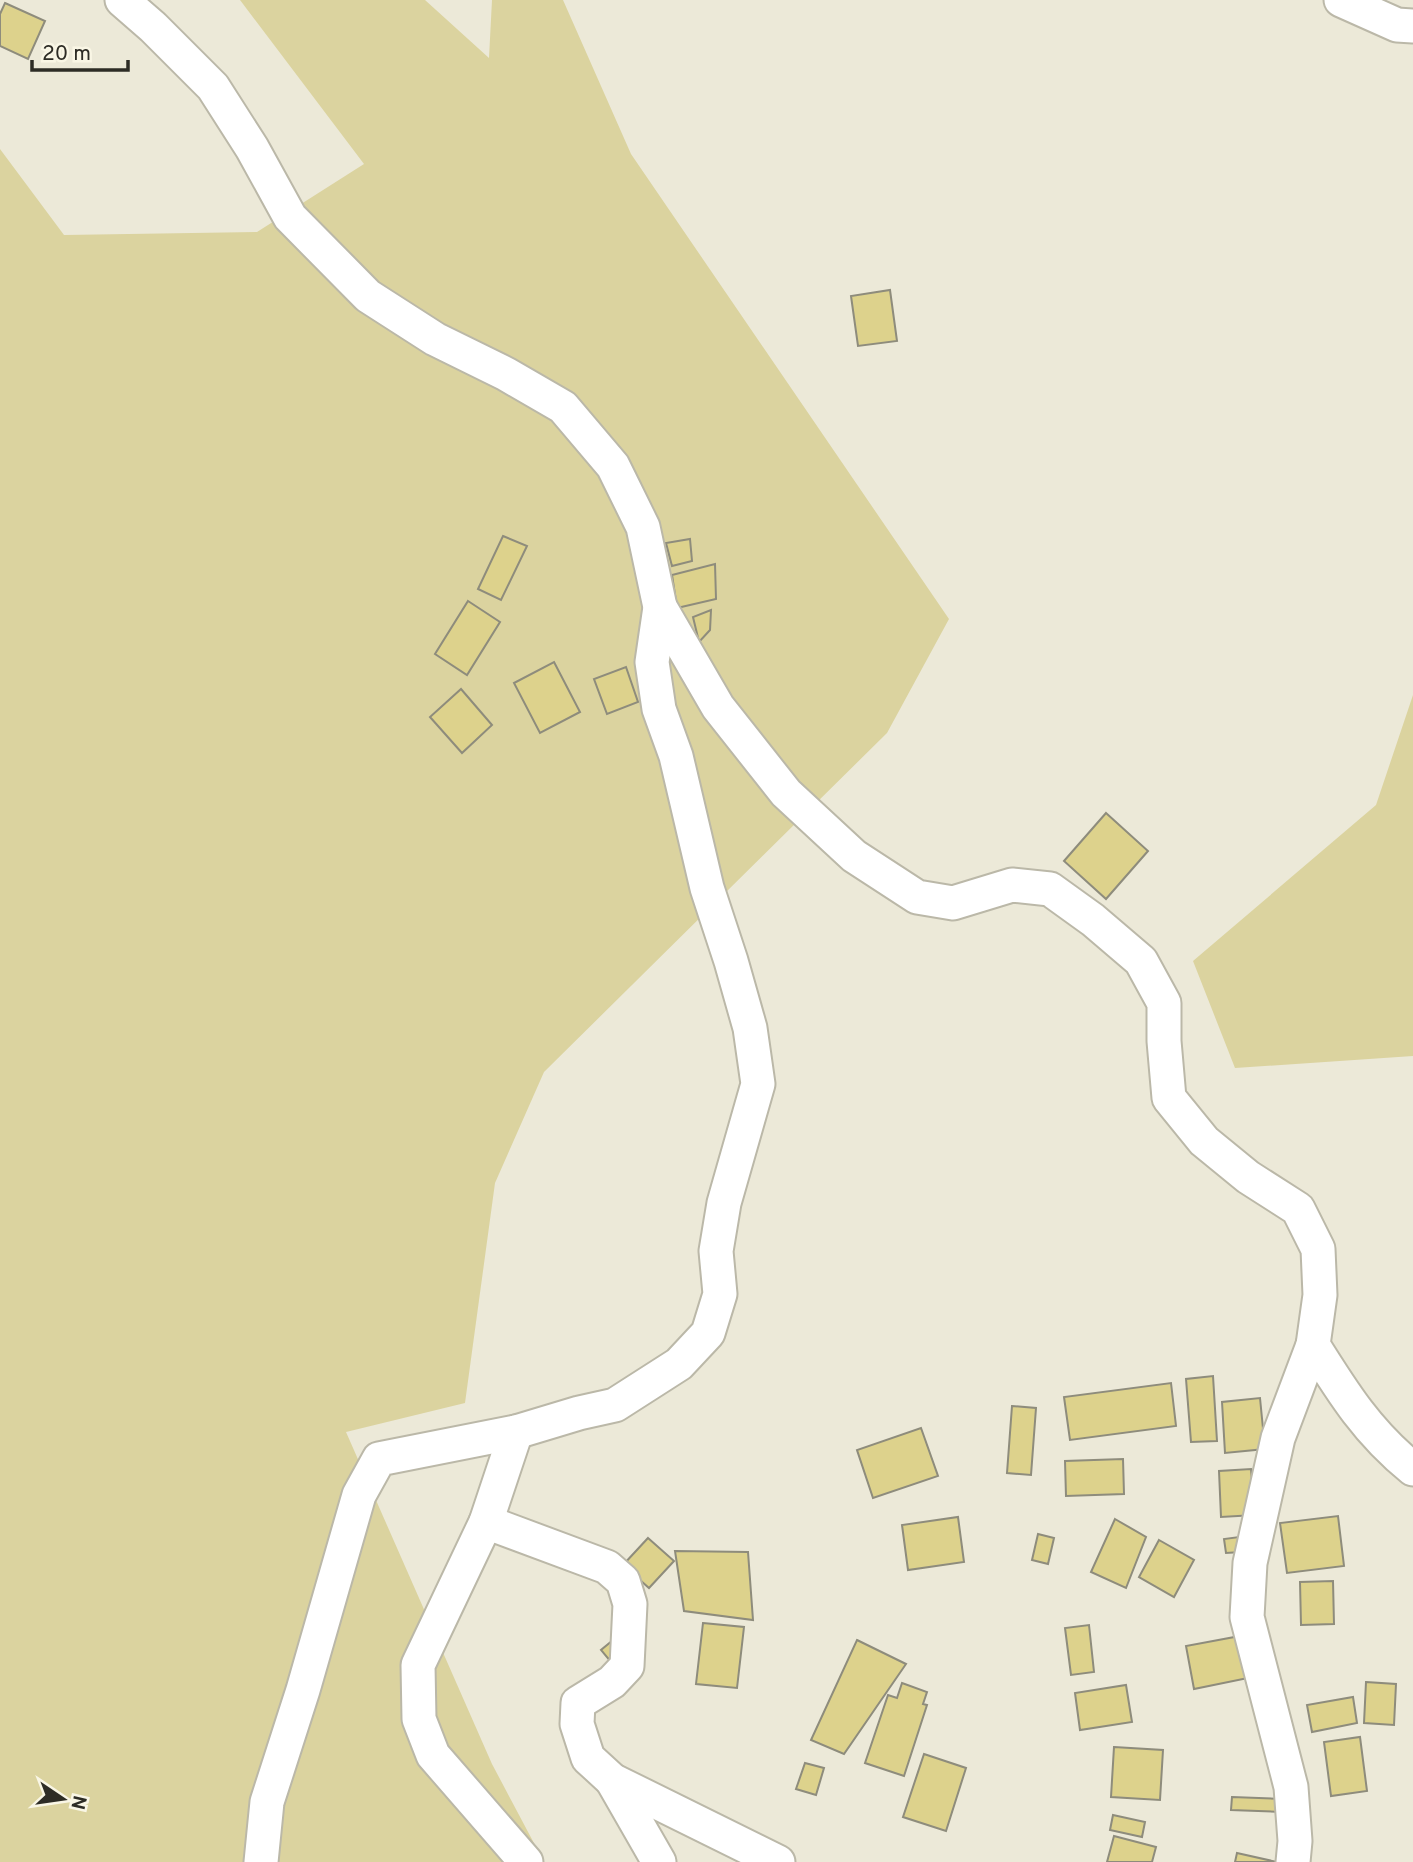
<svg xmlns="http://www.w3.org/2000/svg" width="1413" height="1862" viewBox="0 0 1413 1862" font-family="Overpass,sans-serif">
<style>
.green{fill:#dbd39f}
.building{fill:#ddd28c;stroke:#8e8c7c;stroke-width:2}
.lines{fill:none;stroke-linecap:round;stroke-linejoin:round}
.minor-casing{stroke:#bbb8a8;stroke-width:37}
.minor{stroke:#fff;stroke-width:33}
</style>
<rect width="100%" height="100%" fill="#ece9d8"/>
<!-- green -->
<g class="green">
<polygon points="240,0 425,0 489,58 492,0 563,0 631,154 949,619 887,733 544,1072 495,1183 465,1403 346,1432 492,1764 544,1862 0,1862 0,149 64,235 257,232 364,164"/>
<polygon points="1413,695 1413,1056 1235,1068 1193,961 1376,805"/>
</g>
<!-- building -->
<g class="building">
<polygon points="5,3 45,21 28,59 0,46 0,14"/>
<polygon points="890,290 897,341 858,346 851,296"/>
<polygon points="503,536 527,546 501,600 478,589"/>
<polygon points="690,539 692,561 672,566 666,543"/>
<polygon points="715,564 716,599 677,608 672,575"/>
<polygon points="468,601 500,622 467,675 435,654"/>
<polygon points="711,610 710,630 699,642 693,617"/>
<polygon points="554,662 580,712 540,733 514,683"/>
<polygon points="626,667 638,702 607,714 594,679"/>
<polygon points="461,689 492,725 462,753 430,717"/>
<polygon points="1106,813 1148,851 1106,899 1064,861"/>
<polygon points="1213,1376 1217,1441 1191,1442 1186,1379"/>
<polygon points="1171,1383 1176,1426 1070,1440 1064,1397"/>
<polygon points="1260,1398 1265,1449 1225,1453 1222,1402"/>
<polygon points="1012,1406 1036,1408 1031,1475 1007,1473"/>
<polygon points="921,1428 938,1476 873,1498 857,1450"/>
<polygon points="1123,1459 1124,1494 1066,1496 1065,1461"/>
<polygon points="1251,1469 1255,1515 1221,1517 1219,1471"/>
<polygon points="1338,1516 1344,1566 1287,1573 1280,1523"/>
<polygon points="958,1517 964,1562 908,1570 902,1525"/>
<polygon points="1115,1519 1146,1537 1126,1588 1091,1572"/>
<polygon points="1038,1534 1054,1538 1048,1564 1032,1560"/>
<polygon points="1239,1537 1241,1552 1226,1553 1224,1539"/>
<polygon points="648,1538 674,1561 649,1588 623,1565"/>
<polygon points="1159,1540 1194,1560 1174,1597 1139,1577"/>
<polygon points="675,1551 748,1552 753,1620 684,1611"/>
<polygon points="1333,1581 1334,1624 1301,1625 1300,1582"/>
<polygon points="703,1623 744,1627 737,1688 696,1684"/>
<polygon points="1089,1625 1094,1672 1071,1675 1065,1628"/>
<polygon points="1240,1636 1248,1678 1194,1689 1186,1646"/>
<polygon points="613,1640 611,1662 601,1650"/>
<polygon points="857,1640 906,1664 844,1754 811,1740"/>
<polygon points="1366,1682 1396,1684 1394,1725 1364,1723"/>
<polygon points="902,1683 927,1692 923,1704 927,1705 904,1776 865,1763 888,1695 897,1698"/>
<polygon points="1126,1685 1132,1722 1080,1730 1075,1693"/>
<polygon points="1353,1697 1357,1723 1312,1732 1307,1705"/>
<polygon points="1360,1737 1367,1791 1331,1796 1324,1742"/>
<polygon points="1114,1747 1163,1750 1160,1800 1111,1797"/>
<polygon points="924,1754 966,1768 946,1831 903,1817"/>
<polygon points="805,1763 824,1768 816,1795 796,1789"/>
<polygon points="1232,1797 1282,1799 1282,1812 1231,1810"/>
<polygon points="1113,1815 1145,1822 1142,1837 1110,1830"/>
<polygon points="1114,1836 1156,1847 1152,1862 1107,1862"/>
<polygon points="1237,1853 1277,1862 1235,1862"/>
</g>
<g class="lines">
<defs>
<g id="minor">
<polyline points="122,0 153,27 213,87 252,148 290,217 368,296 435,339 506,374 563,407 613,466 643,527 660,607 652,662 659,709 676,756 707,888 731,961 750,1028 758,1084 724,1203 716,1251 720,1294 708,1333 679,1364 615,1405 579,1413 516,1432 379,1459 359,1495 303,1690 267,1802 261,1862"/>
<polyline points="1341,0 1397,25 1413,26"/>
<path d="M660,607L718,707L786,793L854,856L917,897L953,903L1012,885L1050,889L1093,920L1141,961L1164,1003V1041L1169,1098L1204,1141L1248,1177L1298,1209L1318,1249L1320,1295L1313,1345C1343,1393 1368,1433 1413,1469"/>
<polyline points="516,1432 486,1522 418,1665 419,1719 433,1755 526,1862"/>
<polyline points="486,1522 607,1567 623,1581 630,1604 627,1666 612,1682 578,1703 577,1724 588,1758 612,1780 778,1862"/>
<polyline points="612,1780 659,1862"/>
<polyline points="1293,1862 1295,1841 1291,1787 1247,1617 1250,1563 1278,1438 1313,1345"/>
</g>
</defs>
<!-- minor casing -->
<use href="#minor" class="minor-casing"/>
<!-- minor -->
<use href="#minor" class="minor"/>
</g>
<!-- north arrow -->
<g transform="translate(63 1799) rotate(103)" stroke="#f9f6e5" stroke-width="5" paint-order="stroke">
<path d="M0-5L12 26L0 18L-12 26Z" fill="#2d2c25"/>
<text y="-10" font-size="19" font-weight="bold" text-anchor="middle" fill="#2d2c25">N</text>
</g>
<!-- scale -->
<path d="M32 60v10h96v-10" fill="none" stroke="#2d2c25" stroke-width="3.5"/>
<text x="42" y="60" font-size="21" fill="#2d2c25" stroke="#f9f6e5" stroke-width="5" paint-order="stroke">20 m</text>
</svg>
